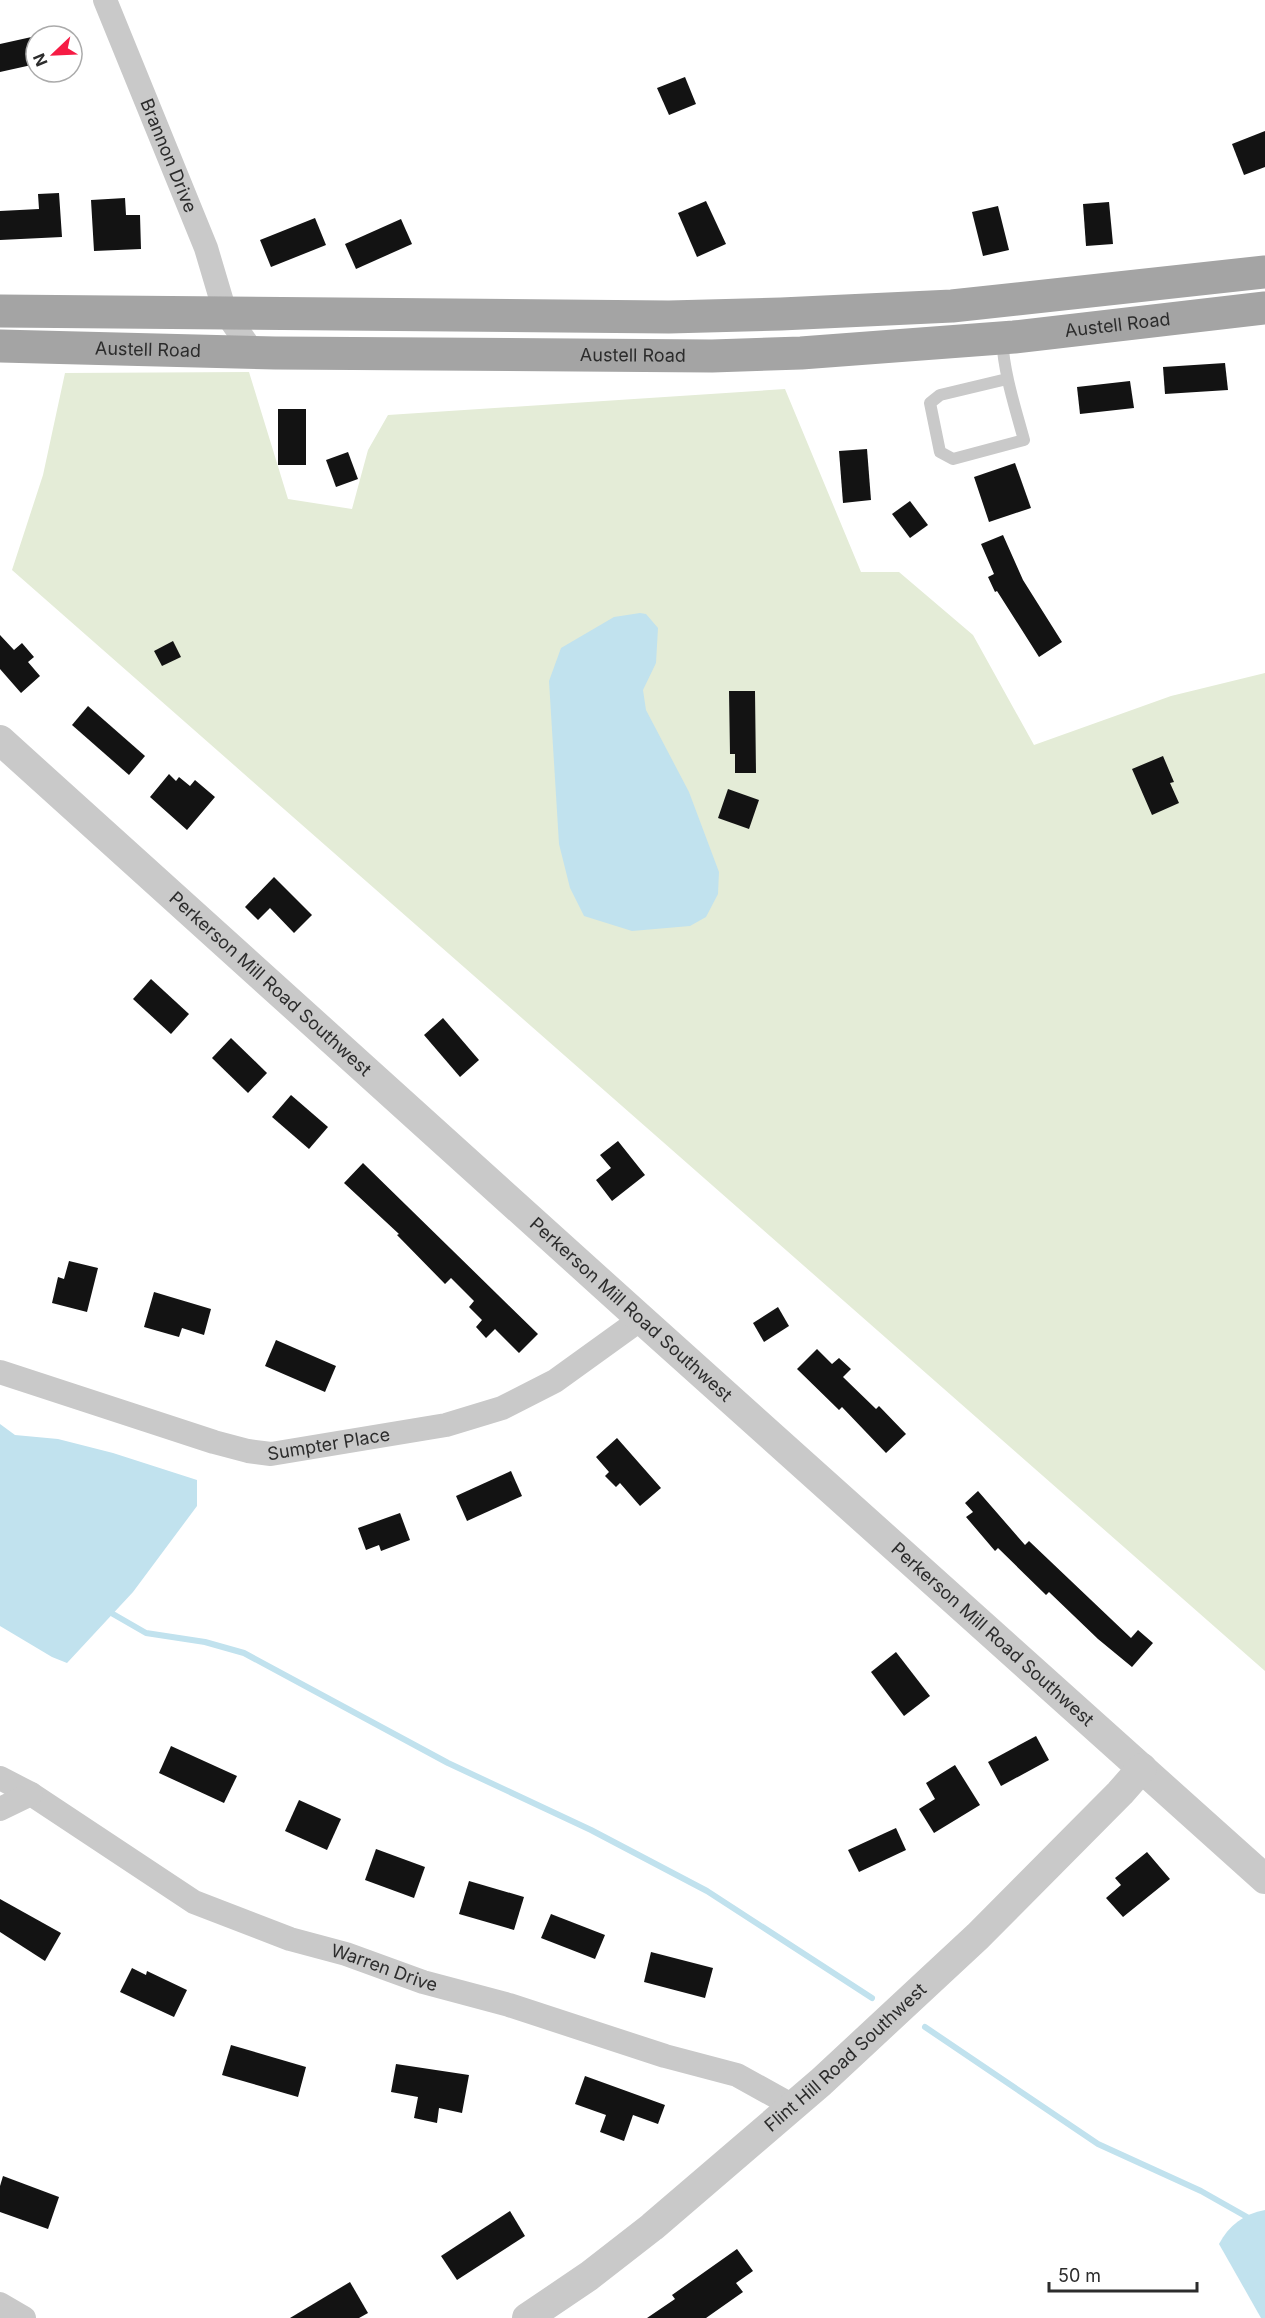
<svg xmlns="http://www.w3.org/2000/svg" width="1265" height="2318" viewBox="0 0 1265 2318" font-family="Inter,sans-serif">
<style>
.green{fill:#e4ecd7}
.water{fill:#c1e2ee}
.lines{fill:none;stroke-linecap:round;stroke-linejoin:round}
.stream{stroke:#c1e2ee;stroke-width:6}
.building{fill:#131313}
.service{stroke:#c9c9c9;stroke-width:12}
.minor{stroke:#c9c9c9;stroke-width:24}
.tertiary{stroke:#c9c9c9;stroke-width:30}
.primary{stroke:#a4a4a4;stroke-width:33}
.labels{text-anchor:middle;stroke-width:6;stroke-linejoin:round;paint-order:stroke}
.street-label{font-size:18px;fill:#2c2c2c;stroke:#fff}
</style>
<rect width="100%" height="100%" fill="#fff"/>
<!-- green -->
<polygon class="green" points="249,372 288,499 352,509 368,450 388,415 785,389 861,572 899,572 973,635 1034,745 1171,696 1265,673 1265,1671 12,570 43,475 65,373"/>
<!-- water -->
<g class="water">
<polygon points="640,613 646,614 658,628 656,663 643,690 646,710 689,792 719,872 718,894 706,917 690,926 632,931 584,916 570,888 559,844 549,681 561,648 614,617"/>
<polygon points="0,1424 15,1435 58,1439 113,1453 197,1480 197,1506 133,1592 67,1663 52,1657 0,1626"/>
<path d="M1265,2210V2318H1261L1219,2244C1229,2225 1244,2214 1265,2210Z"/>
</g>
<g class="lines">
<!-- stream -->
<g class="stream">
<polyline points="113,1614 146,1633 205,1642 244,1653 448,1763 591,1830 707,1891 872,1998"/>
<polyline points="925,2027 1098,2144 1201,2191 1247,2217"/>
</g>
</g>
<!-- building -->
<g class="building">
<polygon points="36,36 36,64 0,72 0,44"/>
<polygon points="685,77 696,104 669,115 657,88"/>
<polygon points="1265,131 1265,167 1244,175 1232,144"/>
<polygon points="59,193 62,237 0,240 0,211 39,209 38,194"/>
<polygon points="125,198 126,215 140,215 141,249 94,251 91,200"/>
<polygon points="706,201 726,244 697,257 678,213"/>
<polygon points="1109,202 1113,244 1086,246 1083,204"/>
<polygon points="998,206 1009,250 983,256 972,212"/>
<polygon points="315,218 326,245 271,267 260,240"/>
<polygon points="401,219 412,244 356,269 345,244"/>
<polygon points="1225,363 1228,390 1165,394 1163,367"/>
<polygon points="1130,381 1134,408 1080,414 1077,387"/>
<rect x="278" y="409" width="28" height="56"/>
<polygon points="867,449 871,500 843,503 839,451"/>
<polygon points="348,452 358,479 336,487 326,460"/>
<polygon points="1015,463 1031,508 989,522 974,477"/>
<polygon points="910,501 928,525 910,538 892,514"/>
<polygon points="1003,535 1023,580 1062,642 1039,657 997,591 995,592 988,577 994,574 981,544"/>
<polygon points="0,635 14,650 22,643 34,657 28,662 40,676 21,693 0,669"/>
<polygon points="173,641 181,657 162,666 154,651"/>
<polygon points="729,691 755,691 756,773 735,773 735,754 730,754"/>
<polygon points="88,706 145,756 129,775 72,725"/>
<polygon points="1163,756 1174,782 1170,783 1179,803 1152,815 1132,769"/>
<polygon points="169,774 176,781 179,777 190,786 195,780 215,797 187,830 150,797"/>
<polygon points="728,789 759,800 749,829 718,818"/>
<polygon points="274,877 312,915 294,933 270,908 258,920 245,907"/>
<polygon points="151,979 189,1014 171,1034 133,999"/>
<polygon points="443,1018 479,1060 460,1077 424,1035"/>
<polygon points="231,1038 267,1073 248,1093 212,1058"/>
<polygon points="291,1095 328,1127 309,1149 272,1117"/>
<polygon points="618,1141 645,1175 612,1201 596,1180 611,1168 600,1155"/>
<polygon points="363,1163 538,1334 519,1353 495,1329 486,1338 476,1327 482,1320 469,1307 474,1301 451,1278 445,1284 397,1235 399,1234 344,1183"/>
<polygon points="69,1261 98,1268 87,1312 52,1303 58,1277 64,1279"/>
<polygon points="154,1292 211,1309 204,1335 182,1328 179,1337 144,1327"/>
<polygon points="778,1307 789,1326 764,1342 753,1323"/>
<polygon points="276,1340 336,1366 325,1392 265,1366"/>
<polygon points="817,1349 832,1364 839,1358 851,1369 843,1377 876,1409 879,1406 906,1434 886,1453 842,1407 839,1410 797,1369"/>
<polygon points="617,1438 661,1488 640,1506 620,1483 616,1487 605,1476 609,1472 596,1457"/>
<polygon points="511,1471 522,1496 467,1521 456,1496"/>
<polygon points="978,1491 1025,1545 1029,1541 1131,1638 1138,1630 1153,1643 1132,1667 1098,1639 1049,1592 1046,1595 998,1548 995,1551 966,1517 973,1512 965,1503"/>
<polygon points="400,1513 410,1540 381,1551 379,1545 366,1550 358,1528"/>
<polygon points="896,1652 930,1696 904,1716 871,1672"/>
<polygon points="1036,1736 1049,1760 1001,1786 988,1762"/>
<polygon points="171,1746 237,1776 224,1803 159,1773"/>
<polygon points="955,1765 980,1805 934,1833 919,1809 935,1799 926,1783"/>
<polygon points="299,1800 341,1819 327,1850 285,1831"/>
<polygon points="896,1828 906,1850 859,1872 848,1850"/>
<polygon points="376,1849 425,1867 414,1898 365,1880"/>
<polygon points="1147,1852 1170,1879 1123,1917 1106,1898 1121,1885 1115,1878"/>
<polygon points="469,1881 524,1897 514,1930 459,1914"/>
<polygon points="0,1899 61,1933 45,1961 0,1932"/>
<polygon points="551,1914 605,1935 595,1959 541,1938"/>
<polygon points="651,1952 713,1968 705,1998 644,1982"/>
<polygon points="132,1968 146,1975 147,1971 187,1990 174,2017 120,1992"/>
<polygon points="231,2045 306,2067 298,2097 222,2075"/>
<polygon points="396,2064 469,2075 462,2113 439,2108 437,2123 414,2118 418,2097 391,2092"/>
<polygon points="585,2076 665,2105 658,2124 633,2115 624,2141 600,2132 606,2115 575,2104"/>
<polygon points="3,2176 59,2197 48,2229 0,2212 0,2186"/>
<polygon points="510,2211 525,2236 457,2280 441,2256"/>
<polygon points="737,2249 753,2271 736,2283 743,2292 706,2318 647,2318 675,2299 672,2295"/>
<polygon points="350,2282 368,2313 359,2318 290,2318"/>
</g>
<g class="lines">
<!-- service -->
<path class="service" d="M1002,339C1004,374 1015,407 1024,440L953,459L940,452L930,403L940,395L1007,379"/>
<!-- minor -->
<g class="minor">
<path id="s1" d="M105,0L206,248L225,312L252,351"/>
<path id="s2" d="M0,1372L214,1442L248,1451L271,1454L446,1425L502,1408L555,1381L641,1319"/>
<path id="s3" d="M0,1778L31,1794L194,1902L290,1939L346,1954L423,1982L509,2005L665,2056L737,2075L793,2106"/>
<polyline points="0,1809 31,1794"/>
<polyline points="0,2304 24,2318"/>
</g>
<!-- tertiary -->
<g class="tertiary">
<path id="s4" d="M0,740L641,1319L1265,1879"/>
<path id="s5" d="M527,2318L589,2276L652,2227L821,2082L978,1936L1120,1793L1142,1768"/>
</g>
<!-- primary -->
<g class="primary">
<polyline points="0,311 669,317 781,314 952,306 1265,272"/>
<path id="s6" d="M0,346L275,353L712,356L801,353L1014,337L1265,308"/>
</g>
</g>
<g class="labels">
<!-- street labels -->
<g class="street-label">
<text dy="6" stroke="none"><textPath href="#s1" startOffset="168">Brannon Drive</textPath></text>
<text dy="6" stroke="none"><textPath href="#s6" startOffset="1119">Austell Road</textPath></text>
<text dy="6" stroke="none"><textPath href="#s6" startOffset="148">Austell Road</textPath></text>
<text dy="6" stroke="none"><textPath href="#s6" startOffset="633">Austell Road</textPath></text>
<text dy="6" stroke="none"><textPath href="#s4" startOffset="364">Perkerson Mill Road Southwest</textPath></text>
<text dy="6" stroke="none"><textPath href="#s4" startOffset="850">Perkerson Mill Road Southwest</textPath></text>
<text dy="6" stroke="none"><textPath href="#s2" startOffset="342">Sumpter Place</textPath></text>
<text dy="6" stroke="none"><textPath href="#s4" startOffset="1336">Perkerson Mill Road Southwest</textPath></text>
<text dy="6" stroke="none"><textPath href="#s3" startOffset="432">Warren Drive</textPath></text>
<text dy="6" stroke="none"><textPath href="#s5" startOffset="412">Flint Hill Road Southwest</textPath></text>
</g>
</g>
<!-- north arrow -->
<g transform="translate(54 54) rotate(247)"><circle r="28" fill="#ffffff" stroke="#ababab" stroke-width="1.5"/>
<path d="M0-4.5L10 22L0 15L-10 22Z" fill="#f61b44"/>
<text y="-9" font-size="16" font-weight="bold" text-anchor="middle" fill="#2c2c2c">N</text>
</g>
<!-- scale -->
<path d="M1049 2282v9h148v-9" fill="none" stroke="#2c2c2c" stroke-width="3"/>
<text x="1058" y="2282" font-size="18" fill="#2c2c2c" stroke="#ffffff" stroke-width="4.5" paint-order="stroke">50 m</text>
</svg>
